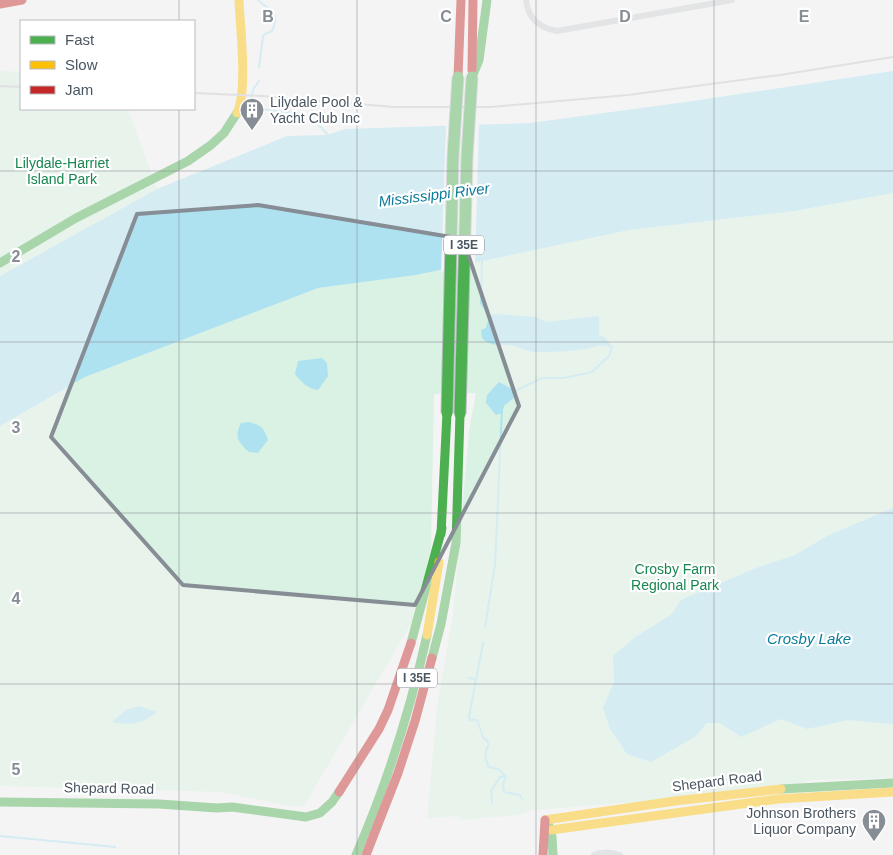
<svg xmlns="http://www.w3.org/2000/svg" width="893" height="855" viewBox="0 0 893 855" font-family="Helvetica,sans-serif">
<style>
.green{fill:#d9f2e3}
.water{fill:#aee2f0}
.pier{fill:#f4f4f4}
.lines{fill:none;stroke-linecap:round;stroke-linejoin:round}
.stream{stroke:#aee2f0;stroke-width:2}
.street{stroke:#ced0d2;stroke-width:6}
.fast{stroke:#4caf50;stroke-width:9}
.slow{stroke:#ffc107;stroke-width:9}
.jam{stroke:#c62828;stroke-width:9}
.rail{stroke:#c9cacc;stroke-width:2}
.fast-bridge-casing{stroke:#b9bec3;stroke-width:13;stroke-linecap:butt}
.fast-bridge{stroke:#4caf50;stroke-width:11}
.marked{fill:none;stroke:#868d94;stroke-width:4;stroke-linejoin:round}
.grid{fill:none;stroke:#868d94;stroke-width:1;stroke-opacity:0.55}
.labels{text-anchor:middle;stroke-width:4.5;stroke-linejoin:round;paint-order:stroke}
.shield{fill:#fff;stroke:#808990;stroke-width:1}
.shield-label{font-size:12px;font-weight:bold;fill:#4a5661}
.poi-label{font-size:14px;fill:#4a5661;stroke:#fff;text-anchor:start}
.park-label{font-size:14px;fill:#17864f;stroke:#fff}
.street-label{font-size:14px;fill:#4a5661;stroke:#fff}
.water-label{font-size:15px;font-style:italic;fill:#0c7c9b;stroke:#fff}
.grid-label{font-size:16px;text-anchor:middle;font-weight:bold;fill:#868d94;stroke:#fff;stroke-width:4.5;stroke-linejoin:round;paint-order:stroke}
</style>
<rect width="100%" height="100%" fill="#f4f4f4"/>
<!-- green -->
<g class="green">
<polygon points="0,71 21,72 21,109 128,109 157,189 0,276"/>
<polygon points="893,193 893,778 812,780 796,785 663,800 534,810 518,815 461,820 457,816 427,819 437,707 453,614 469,431 476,393 434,394 431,547 415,617 304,806 289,806 221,792 0,786 0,426 85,377 318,288 416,275 629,230 794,211"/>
</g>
<!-- water -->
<g class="water">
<polygon points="893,71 893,193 794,211 629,230 416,275 318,288 85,377 0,426 0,276 157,189 287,136 327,135 345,129 530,123 693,101"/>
<path d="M494,314L536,317L546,322L599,316V335L606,338L612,347C601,345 600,345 590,348C574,351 556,352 540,352C529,353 520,347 510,345C499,344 490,347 482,338L481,330L486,328L489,316Z"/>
<path d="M322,358L327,363L328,376L318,390C308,389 301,382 295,374L298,361Z"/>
<polygon points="499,382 514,390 515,397 504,406 502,413 496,415 486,403 487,395"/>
<path d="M249,422C262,426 263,427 268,440L258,453L249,452C238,442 234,437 241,423Z"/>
<polygon points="893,508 893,724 848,720 807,729 781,719 741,737 720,723 707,723 696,736 651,762 627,754 610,729 603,708 614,682 613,656 634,638 672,614 681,600 756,568 795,555 829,535"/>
<path d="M139,706L157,712C140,724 133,726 112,722L126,710Z"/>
</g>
<!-- pier -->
<polygon class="pier" points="479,122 475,265 441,272 446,123"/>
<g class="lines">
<!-- stream -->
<g class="stream">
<path d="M258,0C270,11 281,12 272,31L265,34L263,36L259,67"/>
<path d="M259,81L254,88L250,99C262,116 285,109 302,114C312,117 322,128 329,136"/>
<polyline points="482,261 481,303 490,317"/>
<polyline points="513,392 542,378 564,378 592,372 609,356 612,347 610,346"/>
<polyline points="485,627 495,565 502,410"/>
<path d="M483,643L469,717L470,720H477L484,739L487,740L489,745C484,751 485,760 489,767L498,769L506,777L503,784L504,792L520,795L522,799"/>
<polyline points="469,678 476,680"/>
<polyline points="492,803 491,791 500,777 506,777"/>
<polyline points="0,836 115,847"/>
</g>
<!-- street -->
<g class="street">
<path d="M526,0C528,18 539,28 557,31L732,0"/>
<path d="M594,855C603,851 611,852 620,855"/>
</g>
<!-- fast -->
<g class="fast">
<polyline points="472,77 479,60 487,0"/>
<polyline points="0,263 76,218 188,161 211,145 224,133 237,113"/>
<polyline points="441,534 447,413"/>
<polyline points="411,643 442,528"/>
<polyline points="432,658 441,624 456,543 460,414"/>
<polyline points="781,789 893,783"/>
<polyline points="0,802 159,804 217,808 232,807 306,817 320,813 332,802 339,792"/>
<polyline points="549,826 552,837 553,855"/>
<path d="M356,855C387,784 410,711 427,635"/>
</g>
<!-- slow -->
<g class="slow">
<path d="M237,113C248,90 240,27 239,0"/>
<polyline points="427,635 439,562"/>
<polyline points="545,820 675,801 781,789"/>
<polyline points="551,830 778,799 893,792"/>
</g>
<!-- jam -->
<g class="jam">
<polyline points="0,4 22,0"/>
<polyline points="472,70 473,0"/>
<polyline points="458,77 461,0"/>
<polyline points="339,792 379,729 388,710 411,643"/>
<polyline points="366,855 398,773 415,721 432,658"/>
<polyline points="543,855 545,820"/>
</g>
<!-- rail -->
<g class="rail">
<polyline points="0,86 21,87"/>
<polyline points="194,93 262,96 394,107 491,107 628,95 780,75 893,57"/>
</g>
<defs>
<g id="fast-bridge">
<polyline points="447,413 453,157 458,77"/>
<polyline points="460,414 467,156 472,77"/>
</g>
</defs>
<!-- fast-bridge casing -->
<use href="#fast-bridge" class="fast-bridge-casing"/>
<!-- fast-bridge -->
<use href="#fast-bridge" class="fast-bridge"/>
</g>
<!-- marked area -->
<path d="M0 0H893V855H0ZM258,205L463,239L519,406L415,605L183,585L51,437L137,214Z" fill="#f4f4f4" fill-opacity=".55" fill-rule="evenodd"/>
<path class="marked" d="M258,205L463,239L519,406L415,605L183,585L51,437L137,214Z"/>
<!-- grid -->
<path class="grid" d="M179,0V21M357,0V855M536,0V855M714,0V855M179,109V855M0,171H893M0,342H893M0,513H893M0,684H893"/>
<!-- icons -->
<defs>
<symbol id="building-pin" viewBox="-11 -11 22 30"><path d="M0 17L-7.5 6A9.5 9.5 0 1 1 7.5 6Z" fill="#868d94" stroke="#fff"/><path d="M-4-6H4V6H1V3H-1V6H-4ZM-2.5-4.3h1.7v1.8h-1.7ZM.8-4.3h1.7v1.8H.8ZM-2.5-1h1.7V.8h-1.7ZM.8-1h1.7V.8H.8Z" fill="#fff"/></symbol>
</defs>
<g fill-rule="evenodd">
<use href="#building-pin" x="238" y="96" width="28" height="38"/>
<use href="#building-pin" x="860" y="807" width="28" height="38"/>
</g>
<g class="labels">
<!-- shield labels -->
<g class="shield">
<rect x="444" y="235.5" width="40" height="19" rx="4"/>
<rect x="397" y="668.5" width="40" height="19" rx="4"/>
</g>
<g class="shield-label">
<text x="464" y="249">I 35E</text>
<text x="417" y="682">I 35E</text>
</g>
<!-- poi labels -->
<g class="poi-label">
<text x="270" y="107">Lilydale Pool &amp;<tspan x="270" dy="16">Yacht Club Inc</tspan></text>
<text x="856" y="818" text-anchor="end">Johnson Brothers<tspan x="856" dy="16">Liquor Company</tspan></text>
</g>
<!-- park labels -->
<g class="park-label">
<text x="62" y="168">Lilydale-Harriet<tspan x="62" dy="16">Island Park</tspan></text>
<text x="675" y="574">Crosby Farm<tspan x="675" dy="16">Regional Park</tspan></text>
</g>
<!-- street labels -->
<g class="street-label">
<text transform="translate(717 781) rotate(-7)" y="5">Shepard Road</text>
<text transform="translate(109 788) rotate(1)" y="5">Shepard Road</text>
</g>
<!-- water labels -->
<g class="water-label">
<text transform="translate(434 195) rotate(-7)" y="5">Mississippi River</text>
<text x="809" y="644">Crosby Lake</text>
</g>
</g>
<g class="grid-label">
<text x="268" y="22">B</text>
<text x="446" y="22">C</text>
<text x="625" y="22">D</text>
<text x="804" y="22">E</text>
<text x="16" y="262">2</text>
<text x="16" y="433">3</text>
<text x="16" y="604">4</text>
<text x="16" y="775">5</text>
</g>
<!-- legend -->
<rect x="20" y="20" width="175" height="90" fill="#ffffff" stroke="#b7bbc0"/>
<rect x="30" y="36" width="25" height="8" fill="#4caf50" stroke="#b7bbc0"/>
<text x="65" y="45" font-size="15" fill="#4a5661">Fast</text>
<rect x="30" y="61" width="25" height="8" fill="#ffc107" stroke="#b7bbc0"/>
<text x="65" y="70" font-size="15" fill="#4a5661">Slow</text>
<rect x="30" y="86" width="25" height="8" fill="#c62828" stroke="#b7bbc0"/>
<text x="65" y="95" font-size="15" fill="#4a5661">Jam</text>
</svg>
